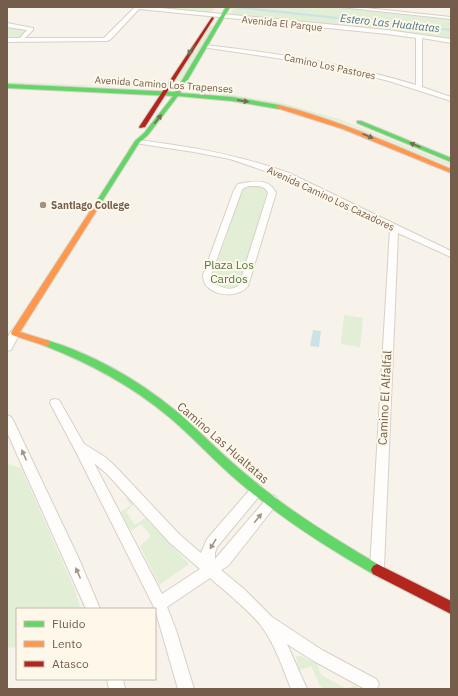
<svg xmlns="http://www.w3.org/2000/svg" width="458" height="696" viewBox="0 0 458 696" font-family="'IBM Plex Sans',sans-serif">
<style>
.green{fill:#e2eed5}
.water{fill:#cce2e6}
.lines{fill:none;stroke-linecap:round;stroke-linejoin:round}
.stream{stroke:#cce2e6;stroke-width:2}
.street-casing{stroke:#d6d0c9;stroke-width:2}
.fast-casing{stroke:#d6d0c8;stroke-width:2}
.slow-casing{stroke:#d6d0c8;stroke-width:2}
.jam-casing{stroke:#d6d0c8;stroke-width:2}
.street{fill:#fefdfc;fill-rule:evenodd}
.fast{fill:#63d668;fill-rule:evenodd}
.slow{fill:#ff974d;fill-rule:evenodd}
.jam{fill:#b3261e;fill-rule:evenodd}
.oneway{fill:#716f4f}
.oneway2{fill:#a49589}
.poi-dot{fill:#a29283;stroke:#fef8eb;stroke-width:1.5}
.labels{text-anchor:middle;stroke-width:4;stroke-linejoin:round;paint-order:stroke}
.far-street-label{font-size:10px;fill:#745d4b;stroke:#fef8eb}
.far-poi-label{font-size:10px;font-weight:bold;fill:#745d4b;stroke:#fef8eb;text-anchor:start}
.far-water-label{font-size:11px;font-style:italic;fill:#467786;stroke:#fef8eb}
.park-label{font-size:12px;fill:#4f7943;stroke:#fef8eb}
.street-label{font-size:12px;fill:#745d4b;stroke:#fef8eb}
</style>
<rect width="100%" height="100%" fill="#f7f3ea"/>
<!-- green -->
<g class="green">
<polygon points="154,7 214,7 215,8 210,13"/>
<polygon points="217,7 333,7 451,20 451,39 231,16 230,15 233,9"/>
<polygon points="210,26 214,26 180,81 175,81"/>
<polygon points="7,27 26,29 28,31 20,37 7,38"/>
<polygon points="7,82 160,88 7,84"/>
<path d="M222,93L282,103L339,119L451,164V167C414,152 378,135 340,122C302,109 262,100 221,95Z"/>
<polygon points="250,186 264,188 267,192 240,282 234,287 225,287 213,281 212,277 243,189"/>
<polygon points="344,315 363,318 360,347 341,344"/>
<polygon points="7,464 21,468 75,590 81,609 17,609 17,647 7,648"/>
<polygon points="128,497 134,504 126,512 135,525 145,518 189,564 159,585 140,546 151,536 141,524 131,531 121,512 131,505 126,499"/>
<polygon points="296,656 301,656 317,664 321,675 347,689 354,685 360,689 322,689 311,666 299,670"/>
</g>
<!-- water -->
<polygon class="water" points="313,330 321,331 319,347 310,346"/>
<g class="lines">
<!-- stream -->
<polyline class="stream" points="234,7 451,30"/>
<defs>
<g id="street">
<path d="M134,7H150L387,30L451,39V43L422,38V87L451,97V101L389,81L330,66L202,47L205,45C277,53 347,64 416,85V38L387,34L139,9L111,39L107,41L7,42V38H20L27,30L7,27V23L33,28V30L25,38H104L134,8Z"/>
<polygon points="340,7 356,7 451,17 451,19"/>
<path d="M137,140C189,146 239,155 289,173L451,251V257L398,233L384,568L382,573L377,575L372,573L370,568L390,229L283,177L230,159L194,152L135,143V141Z"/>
<path d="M249,182C260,181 271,181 276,193L248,286C239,298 214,297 205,284C204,282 203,278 203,275L234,190L238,184ZM249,186C257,186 265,185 268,193L239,285C231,292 221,288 213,282L211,275L242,190L244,188Z"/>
<polygon points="15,329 20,333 11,350 7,351 7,338 12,330"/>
<path d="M55,399L59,400L84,444L105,457L115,466L179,534L201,553L207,539L253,486L257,484L261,486L263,490L261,494L217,547L215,553V559L268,497L272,495L276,497L278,501L276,505L228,566L221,570L244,589L272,617L322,650L376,679L379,684L377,689H365L312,660L287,644L307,689H291C283,668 275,645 262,627C250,611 225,591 210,578L167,607L176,630L194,689H178L155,609L76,452L50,403L51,400ZM94,463L107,474L169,542L200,569L162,594Z"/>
<polygon points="7,415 11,417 13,420 79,559 100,609 86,609 7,432"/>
<polygon points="107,679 123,679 125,689 109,689"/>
</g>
<g id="fast">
<polygon points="226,7 230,7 180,93 232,97 279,105 282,107 279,109 232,101 178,96 148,135 139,143 101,203 97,203 96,202 135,141 144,133 173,96 7,88 7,84 175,92"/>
<polygon points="357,121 361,121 451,158 451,162 357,123"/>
<path d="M46,340C93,354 138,380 176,411C201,432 223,456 248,476C289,511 335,539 381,566L383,570L381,574L377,576L373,574C326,547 281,518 240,483C215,462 194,438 169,417C131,385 89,363 43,345L42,343L43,341Z"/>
</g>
<g id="slow">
<path d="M279,105C339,120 394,145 451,169V173L343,129L277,108L276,107Z"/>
<polygon points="99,200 102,202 20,332 49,341 50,343 49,345 46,346 12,335 11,333 12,331 96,202"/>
</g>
<g id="jam">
<polygon points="212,17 214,18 145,127 140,128 139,127"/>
<polygon points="377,564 451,601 451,614 373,574 371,570 373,566"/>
</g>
</defs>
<!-- street casing -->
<use href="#street" class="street-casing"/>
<!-- fast casing -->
<use href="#fast" class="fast-casing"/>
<!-- slow casing -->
<use href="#slow" class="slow-casing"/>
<!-- jam casing -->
<use href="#jam" class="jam-casing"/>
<!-- street -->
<use href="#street" class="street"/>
<!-- fast -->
<use href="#fast" class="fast"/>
<!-- slow -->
<use href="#slow" class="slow"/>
<!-- jam -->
<use href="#jam" class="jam"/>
</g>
<!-- one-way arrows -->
<defs><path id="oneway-solid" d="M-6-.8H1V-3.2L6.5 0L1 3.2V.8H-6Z"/></defs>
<g class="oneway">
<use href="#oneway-solid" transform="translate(191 50) rotate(123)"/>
<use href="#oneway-solid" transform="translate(243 101) rotate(9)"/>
<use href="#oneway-solid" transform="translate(158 119) rotate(-51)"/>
<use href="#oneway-solid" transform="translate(368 136) rotate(23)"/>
<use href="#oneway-solid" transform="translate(415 145) rotate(-157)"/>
</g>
<g class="oneway2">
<use href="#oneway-solid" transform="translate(24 455) rotate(-114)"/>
<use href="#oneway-solid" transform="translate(258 518) rotate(-51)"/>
<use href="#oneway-solid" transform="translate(213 544) rotate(121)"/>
<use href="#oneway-solid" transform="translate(78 573) rotate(-114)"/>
</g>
<!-- markers -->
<circle class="poi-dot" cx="43" cy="205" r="4"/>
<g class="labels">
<!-- far-street labels -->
<g class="far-street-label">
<text transform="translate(282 23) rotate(6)" y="4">Avenida El Parque</text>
<text transform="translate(330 66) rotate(12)" y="4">Camino Los Pastores</text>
<text transform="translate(164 84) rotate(4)" y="4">Avenida Camino Los Trapenses</text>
<text transform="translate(331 198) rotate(25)" y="4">Avenida Camino Los Cazadores</text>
</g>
<!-- far-poi labels -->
<g class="far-poi-label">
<text x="51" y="209">Santiago College</text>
</g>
<!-- far-water labels -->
<g class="far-water-label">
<text transform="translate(390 23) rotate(6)" y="4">Estero Las Hualtatas</text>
</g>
<!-- park labels -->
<g class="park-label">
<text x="229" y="269">Plaza Los<tspan x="229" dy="14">Cardos</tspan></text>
</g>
<!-- street labels -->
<g class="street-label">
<text transform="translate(385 398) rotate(-87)" y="4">Camino El Alfalfal</text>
<text transform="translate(223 443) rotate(41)" y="4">Camino Las Hualtatas</text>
</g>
</g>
<!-- border -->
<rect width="458" height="696" fill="none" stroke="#745d4b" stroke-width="16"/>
<!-- legend -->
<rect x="16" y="608" width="140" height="72" fill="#fef8eb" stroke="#c7baab"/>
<rect x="24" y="621" width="20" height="6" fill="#63d668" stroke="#c7baab"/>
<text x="52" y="628" font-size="12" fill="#745d4b">Fluido</text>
<rect x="24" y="641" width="20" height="6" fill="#ff974d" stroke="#c7baab"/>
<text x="52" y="648" font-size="12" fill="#745d4b">Lento</text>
<rect x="24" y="661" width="20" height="6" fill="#b3261e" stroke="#c7baab"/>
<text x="52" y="668" font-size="12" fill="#745d4b">Atasco</text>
</svg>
